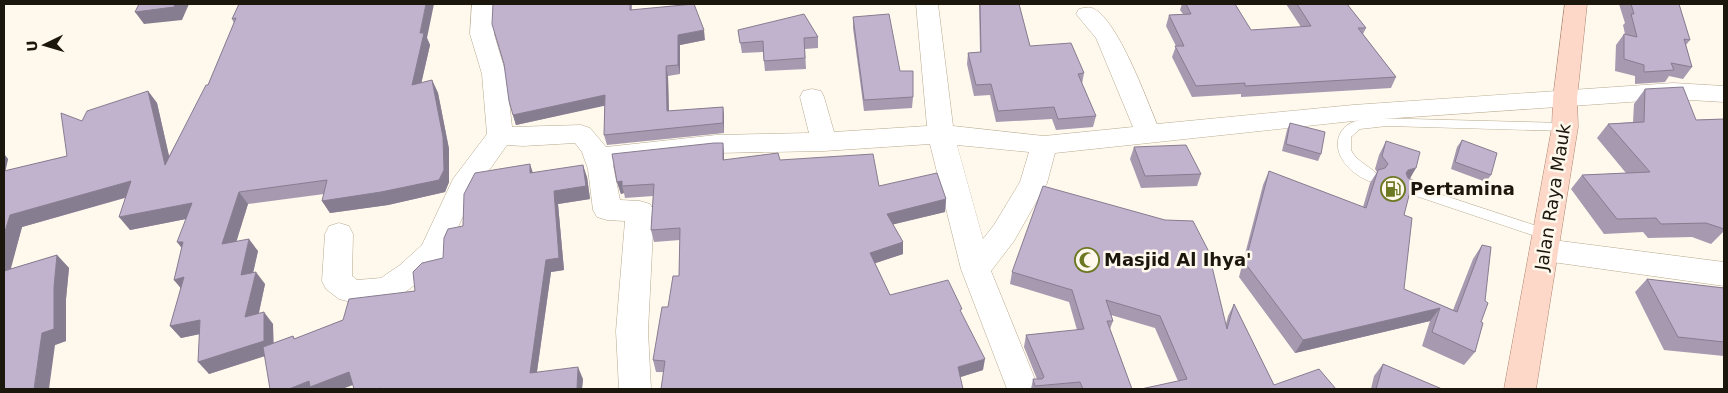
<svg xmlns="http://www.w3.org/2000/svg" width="1728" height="393" viewBox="0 0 1728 393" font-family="'DejaVu Sans',sans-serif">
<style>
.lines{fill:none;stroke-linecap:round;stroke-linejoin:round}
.service-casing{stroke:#b7a98e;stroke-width:1}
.minor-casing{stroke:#b7a98e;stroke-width:1}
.primary-casing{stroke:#ae846f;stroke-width:1}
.service{fill:#fff;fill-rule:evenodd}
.minor{fill:#fff;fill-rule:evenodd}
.primary{fill:#fdd8c8;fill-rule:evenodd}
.wall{fill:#a699b0}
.shaded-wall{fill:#877d90}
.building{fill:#c1b2cd;stroke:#877d90}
.labels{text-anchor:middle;stroke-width:5;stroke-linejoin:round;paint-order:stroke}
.poi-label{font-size:18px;font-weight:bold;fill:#1c170d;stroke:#fef8ed;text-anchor:start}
.street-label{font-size:18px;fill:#1c170d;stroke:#fef8ed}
</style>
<rect width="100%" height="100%" fill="#fef8ed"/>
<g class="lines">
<defs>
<g id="service">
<path d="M1372,118L1565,123L1571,127L1565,131L1387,126L1360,129L1351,137V150C1357,163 1372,166 1379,177L1377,180L1372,182C1352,176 1329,153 1341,132C1343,129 1345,126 1349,124C1356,120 1364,119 1372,118Z"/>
<polygon points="1406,183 1552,231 1554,235 1552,239 1547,240 1401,191 1399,188 1401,185"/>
</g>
<g id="minor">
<path d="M472,4H494V34L506,74L512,127L581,125L590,128L606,147L716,135L809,133L800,97L803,91L812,89L821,91L824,97L834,132L927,126L916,4H938L953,126L1044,136L1133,127L1096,38L1076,14L1079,9C1084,8 1089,6 1094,9C1118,21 1146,98 1157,124L1353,105L1673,83L1724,86V102L1673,99L1353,121L1055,153L1047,183L1014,241L991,271L1039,389H1007L961,269L930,144L824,151L716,153L613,165L620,200L640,201L650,204L654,211L648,331L651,389H619L616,331L625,221L607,220L597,217L593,210L588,169L582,152L575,143L523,146L507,145L475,190L443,260L420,281L400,296L363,305L339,299L326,289L322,281L325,234L329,226L339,223L349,226L353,234L352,276L357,280L381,278L400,265L422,245L453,179L487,134L482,74L470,34ZM957,145L1029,152L1020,182L994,225L983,239Z"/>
<polygon points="1545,239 1724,262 1724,286 1545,261 1535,258 1531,250 1535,242"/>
</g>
<polygon id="primary" points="1565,4 1587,4 1577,98 1578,127 1536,389 1504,389 1552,127 1553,98"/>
</defs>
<!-- service casing -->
<use href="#service" class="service-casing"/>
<!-- minor casing -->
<use href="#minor" class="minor-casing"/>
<!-- primary casing -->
<use href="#primary" class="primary-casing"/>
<!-- service -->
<use href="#service" class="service"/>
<!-- minor -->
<use href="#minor" class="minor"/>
<!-- primary -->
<use href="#primary" class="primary"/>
</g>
<!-- wall -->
<g class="wall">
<polygon points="239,4 427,38 430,45 421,83 432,80 438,93 449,149 449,182 445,192 388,205 330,213 322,201 324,194 248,204 236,241 258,251 253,272 265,284 259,313 273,324 273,343 293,336 295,339 415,291 443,258 463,226 533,172 587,177 590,199 558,204 564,270 551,272 537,372 583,379 582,389 354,389 353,385 342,389 270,389 265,356 209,374 199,334 181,338 170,326 181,288 174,280 182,248 186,219 130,230 125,198 22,227 10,269 57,255 69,268 66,299 66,341 55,345 4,389 4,154 8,159 5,171 67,156 82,121 148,91 157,103 169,156 208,85 234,23 232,19"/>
<polygon points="493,4 632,4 632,10 705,40 680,45 680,74 668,76 669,111 723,107 724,116 724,133 607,145 604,135 605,105 516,125 513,115 504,64"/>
<polygon points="979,4 1019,4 1030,46 1084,73 1082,84 1096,116 1093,127 1056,130 1052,119 996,122 990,95 974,96 967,64 968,53 980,52"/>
<polygon points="1182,4 1186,4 1251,30 1301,27 1286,4 1347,4 1366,28 1363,34 1396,77 1391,88 1241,97 1241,94 1192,97 1172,57 1176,46 1166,26 1169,15 1183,14 1180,10"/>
<polygon points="1619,4 1679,4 1690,40 1686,45 1692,67 1683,79 1669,76 1665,82 1635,84 1635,76 1615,71 1616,45 1624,34 1625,34 1623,25 1625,23"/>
<polygon points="853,17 900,71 913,97 912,108 864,111 853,28"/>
<polygon points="738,30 818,37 818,48 805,49 806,69 765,71 763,52 742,53"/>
<polygon points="1645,89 1696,120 1724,119 1724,231 1711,244 1692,237 1648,238 1643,232 1604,234 1571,189 1582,175 1626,173 1597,138 1608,124 1633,122 1634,104"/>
<polygon points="1290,123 1321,154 1318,161 1282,151 1287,130"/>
<polygon points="1462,140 1491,175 1486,182 1451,169 1457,147"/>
<polygon points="1386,141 1409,179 1404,215 1404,289 1453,310 1473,259 1482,245 1481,322 1475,352 1464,365 1422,346 1430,321 1295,353 1239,277 1263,185 1269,171 1363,207 1370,183 1377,172 1375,169 1379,155"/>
<polygon points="723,143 724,160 780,160 879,186 946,199 945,212 893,224 903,242 903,254 875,263 890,295 961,312 983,370 961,377 656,372 653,360 668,307 679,276 680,240 654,242 651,230 653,196 625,198 624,193 621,194 617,182"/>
<polygon points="1134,147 1201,174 1197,186 1141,188 1130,159"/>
<polygon points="1012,272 1226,324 1228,316 1234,304 1274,385 1336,389 1178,381 1155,328 1111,315 1113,321 1110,329 1132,389 1031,389 1033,379 1037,379 1024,347 1026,335 1077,330 1069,302 1010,284"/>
<polygon points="1647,279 1724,288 1724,356 1664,350 1635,292"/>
<polygon points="1383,364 1442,389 1371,389 1374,376"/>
</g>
<!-- shaded-wall -->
<g class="shaded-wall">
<polygon points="175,4 189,4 182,20 144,24 135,12"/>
<polygon points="426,4 434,4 427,38 430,45 418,98 412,85 420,33"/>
<polygon points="704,30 705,40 680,45 680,74 678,65 678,35"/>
<polygon points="666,66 668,76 669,120 667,111"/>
<polygon points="432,80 438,93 449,149 449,182 445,192 388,205 330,213 322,201"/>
<polygon points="148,91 157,103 174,178 165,165"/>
<polygon points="605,95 608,105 516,125 513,115"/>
<polygon points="723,107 724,116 724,133 723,123"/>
<polygon points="723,143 724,155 724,172 723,160"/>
<polygon points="4,154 8,159 4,178"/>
<polygon points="530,164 534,176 530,173"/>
<polygon points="583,165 587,177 590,199 558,204 564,270 551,272 535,385 530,373 554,191"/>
<polygon points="1416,168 1408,182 1406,173 1408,170"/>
<polygon points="131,181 141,193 22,227 6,287 4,286 4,235 10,215"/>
<polygon points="622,181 622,186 624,193 621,194 617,182"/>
<polygon points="239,192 248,204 232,256 222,244"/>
<polygon points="946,199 945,212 887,226 887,214"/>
<polygon points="192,203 201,216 130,230 119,217"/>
<polygon points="249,239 258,251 250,287 241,275"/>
<polygon points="177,242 183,242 187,255"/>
<polygon points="903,242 903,254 870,265 870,253"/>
<polygon points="57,255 69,268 66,299 66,341 55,345 49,389 34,389 42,333 54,287"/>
<polygon points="256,272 265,284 255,330 245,317"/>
<polygon points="184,277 184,292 174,280"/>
<polygon points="1440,308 1430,321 1295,353 1303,340"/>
<polygon points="264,312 273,324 274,353 209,374 198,362"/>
<polygon points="200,320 210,332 181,338 170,326"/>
<polygon points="985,359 983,370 957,378 958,367"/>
<polygon points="578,367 583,379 582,389 577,389"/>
<polygon points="349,372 357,383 342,389 289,389 309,381"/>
</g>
<!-- building -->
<g class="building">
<polygon points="139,4 175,4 174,7 135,12"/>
<polygon points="239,4 426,4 420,33 424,33 412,85 432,80 443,137 444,170 439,180 381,192 322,201 327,180 239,192 222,244 249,239 241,275 256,272 245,317 264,312 264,341 198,362 200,320 170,326 184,277 174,280 183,242 177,242 192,203 119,217 131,181 10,215 4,235 4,171 67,156 61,113 82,121 87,111 148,91 165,165 206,85 208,85 236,18 232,19"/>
<polygon points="493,4 630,4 630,10 694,4 704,30 678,35 678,65 666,66 667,111 723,107 723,123 604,135 605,95 513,115 509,101 504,64 492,24"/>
<polygon points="980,4 1019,4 1030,46 1071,43 1084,73 1078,74 1096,116 1058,119 1054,107 998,111 991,84 976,85 968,53 981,52"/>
<polygon points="1186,4 1235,4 1251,30 1311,26 1297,4 1347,4 1366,28 1358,28 1396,77 1245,86 1245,83 1196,86 1175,46 1184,46 1169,15 1191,14"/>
<polygon points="1631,4 1679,4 1690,40 1684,39 1692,67 1671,63 1674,70 1644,72 1644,65 1624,59 1624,34 1637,37 1631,14 1634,14"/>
<polygon points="804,14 818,37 804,38 805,58 764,61 763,41 740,43 738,30"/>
<polygon points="889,14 900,71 913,71 913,97 864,100 853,17"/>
<polygon points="1683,87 1696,120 1724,119 1724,229 1706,223 1661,224 1656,218 1617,219 1582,175 1650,172 1608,124 1644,122 1645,89"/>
<polygon points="1290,123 1325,132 1321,154 1286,144"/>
<polygon points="1462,140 1497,153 1491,175 1455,162"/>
<polygon points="1386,141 1420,152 1416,168 1408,170 1406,173 1408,178 1413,180 1404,215 1412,218 1404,289 1457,312 1482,245 1491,247 1485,301 1488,303 1481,322 1483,323 1475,352 1432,332 1440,308 1303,340 1245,263 1269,171 1366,208 1378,170 1385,168 1388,164 1382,156"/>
<polygon points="714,143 723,143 723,160 778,153 780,160 873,154 879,186 937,173 946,199 887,214 903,242 870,253 890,295 948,280 962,309 960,310 985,359 958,367 963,389 661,389 665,361 653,360 662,307 668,307 673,276 679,276 680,228 651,230 654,184 622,186 622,181 617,182 612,154"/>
<polygon points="1186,145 1201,174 1145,176 1134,147"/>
<polygon points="530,164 530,173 583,165 586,186 554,191 559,258 546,260 530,373 578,367 577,389 380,389 380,388 377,389 354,389 349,372 310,387 309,381 289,389 270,389 263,347 293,336 294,339 343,320 349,299 415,291 413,272 422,263 443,258 444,238 448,229 463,226 464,194 475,173"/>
<polygon points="1043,186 1165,220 1193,221 1208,250 1227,329 1234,304 1274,385 1319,369 1336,389 1141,389 1187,379 1160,316 1106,300 1113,321 1107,321 1132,389 1083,389 1080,382 1035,386 1033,379 1042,379 1044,377 1026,335 1084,329 1072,290 1012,272"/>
<polygon points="57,255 54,287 54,329 42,333 34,389 4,389 4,271"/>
<polygon points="1647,279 1724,288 1724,342 1678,337"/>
<polygon points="1383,364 1442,389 1376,389"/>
</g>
<!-- icons -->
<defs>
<symbol id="fuel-ring" viewBox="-11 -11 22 22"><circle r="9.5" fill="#fef8ed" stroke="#6d7823" stroke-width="1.5"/><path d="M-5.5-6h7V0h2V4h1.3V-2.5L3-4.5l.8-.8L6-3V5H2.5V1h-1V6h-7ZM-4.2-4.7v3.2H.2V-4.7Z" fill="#6d7823"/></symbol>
<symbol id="mosque-ring" viewBox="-11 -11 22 22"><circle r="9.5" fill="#fef8ed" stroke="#6d7823" stroke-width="1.5"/><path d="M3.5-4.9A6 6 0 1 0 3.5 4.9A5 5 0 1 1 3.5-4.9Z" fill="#6d7823"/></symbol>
</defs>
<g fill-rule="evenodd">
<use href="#fuel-ring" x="1379" y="175" width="28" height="28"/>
<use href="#mosque-ring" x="1073" y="246" width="28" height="28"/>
</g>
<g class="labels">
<!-- poi labels -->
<g class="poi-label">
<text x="1410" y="195">Pertamina</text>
<text x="1104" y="266">Masjid Al Ihya'</text>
</g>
<!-- street labels -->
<g class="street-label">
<text transform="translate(1553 197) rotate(-81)" y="6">Jalan Raya Mauk</text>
</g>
</g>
<!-- border -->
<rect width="1728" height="393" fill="none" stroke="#1c170d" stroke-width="10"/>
<!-- north arrow -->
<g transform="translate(45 45) rotate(265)" stroke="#fef8ed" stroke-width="4" paint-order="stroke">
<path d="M0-4L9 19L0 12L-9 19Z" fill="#1c170d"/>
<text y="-8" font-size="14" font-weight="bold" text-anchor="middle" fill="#1c170d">U</text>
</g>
</svg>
